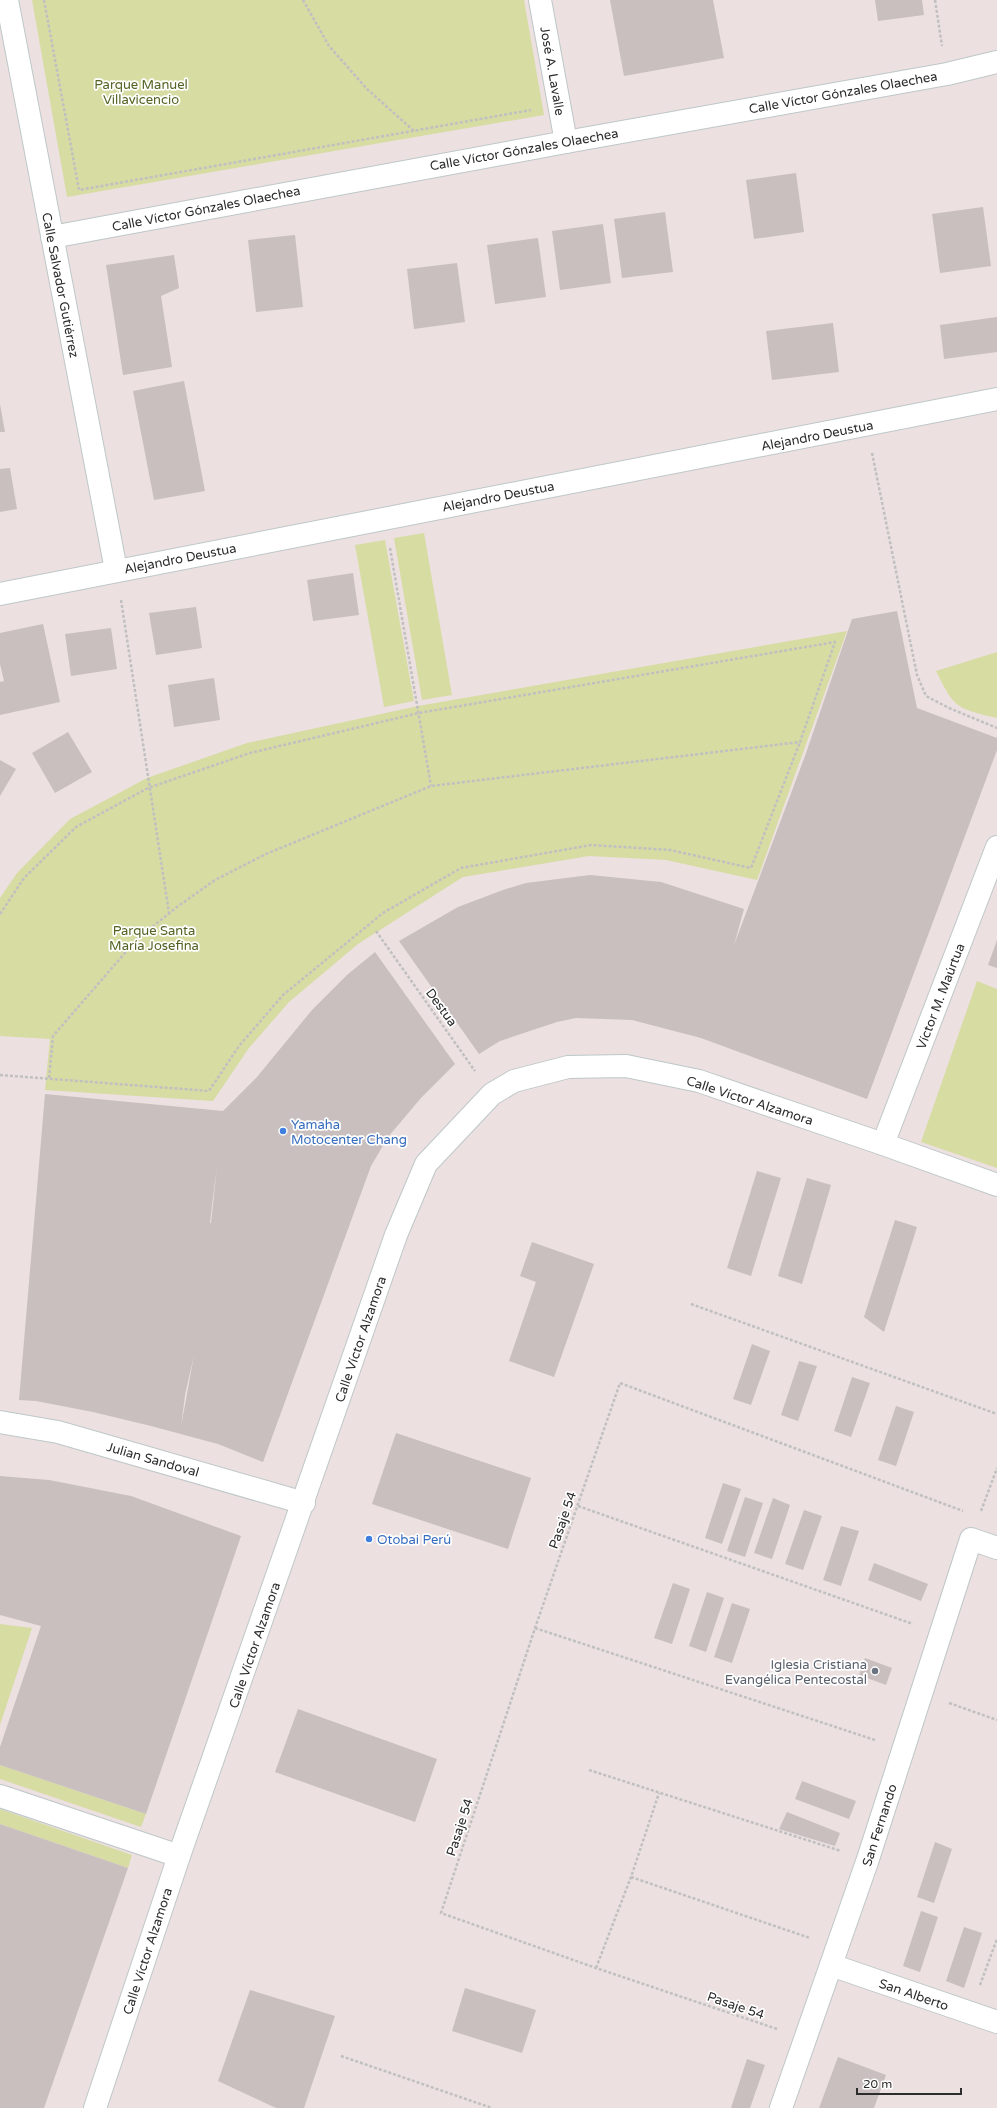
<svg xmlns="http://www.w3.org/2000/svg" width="997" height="2108" viewBox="0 0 997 2108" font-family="'Varela Round',sans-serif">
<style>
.green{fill:#d7dca3}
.building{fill:#c8bfbe;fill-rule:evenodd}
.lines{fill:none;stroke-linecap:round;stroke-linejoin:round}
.pedestrian-casing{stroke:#bec7c9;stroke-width:24}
.minor-casing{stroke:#bec7c9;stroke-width:24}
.tertiary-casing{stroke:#bec7c9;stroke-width:24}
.path{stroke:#c0c0c0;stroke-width:2.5;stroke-dasharray:3 2;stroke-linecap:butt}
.pedestrian{stroke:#fff;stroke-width:22}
.minor{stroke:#fff;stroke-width:22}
.tertiary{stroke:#fff;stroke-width:22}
.shop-dot{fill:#3f7fe0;stroke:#fff;stroke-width:1.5}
.worship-dot{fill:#6b7280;stroke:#fff;stroke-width:1.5}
.labels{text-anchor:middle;stroke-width:3.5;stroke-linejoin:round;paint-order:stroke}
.street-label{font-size:13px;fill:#2c2c2c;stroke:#fff}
.park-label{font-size:13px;fill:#546223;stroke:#fff}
.shop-label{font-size:13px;fill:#366cbe;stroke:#fff;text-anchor:start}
.worship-label{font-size:13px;fill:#5b616d;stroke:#fff;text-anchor:end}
</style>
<rect width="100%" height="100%" fill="#ece0e0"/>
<!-- green -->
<g class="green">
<polygon points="32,0 524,0 544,115 67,197"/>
<polygon points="424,533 452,695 422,700 394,538"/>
<polygon points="385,540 414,701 384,707 355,545"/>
<polygon points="847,631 757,880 666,860 589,856 463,877 358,944 289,1002 249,1048 213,1101 45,1090 50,1039 0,1036 0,898 17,873 70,819 147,778 247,743 418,706"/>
<path d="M997,652V718C956,708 955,709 936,671Z"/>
<polygon points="977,981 997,989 997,1168 921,1142"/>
<polygon points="0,1624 32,1628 0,1725"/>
<polygon points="0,1765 146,1814 141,1827 0,1779"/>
<polygon points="0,1809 132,1855 128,1868 0,1824"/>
</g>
<!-- building -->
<g class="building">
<polygon points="610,0 713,0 724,58 624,76"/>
<polygon points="875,0 922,0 924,15 878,21"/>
<polygon points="796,173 804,232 754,239 746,180"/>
<polygon points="983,207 991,266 940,273 932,214"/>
<polygon points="665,212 673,272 622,278 614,219"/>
<polygon points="603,224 611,283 560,290 552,231"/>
<polygon points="295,235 303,307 256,312 248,240"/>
<polygon points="538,238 546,297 495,304 487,245"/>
<polygon points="174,255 179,288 161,296 172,367 123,375 106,265"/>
<polygon points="457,263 465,322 414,329 407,269"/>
<polygon points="997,317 997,352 944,359 940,325"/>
<polygon points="833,323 839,372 772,380 766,331"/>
<polygon points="184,381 205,491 154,500 133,391"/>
<polygon points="0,404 5,432 0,432"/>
<polygon points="10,468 17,509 0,512 0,469"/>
<polygon points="353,573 359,615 313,621 307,580"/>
<polygon points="196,607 202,648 156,655 149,613"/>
<polygon points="897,611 917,708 997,738 997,750 867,1099 701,1038 632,1020 576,1018 557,1022 500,1041 479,1054 399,941 458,907 503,890 526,883 590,875 661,882 744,909 734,945 805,756 852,619"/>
<polygon points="43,624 60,702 0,715 0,682 4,681 0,664 0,633"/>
<polygon points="111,628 117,669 71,676 65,634"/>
<polygon points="214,678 220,720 174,727 168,685"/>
<polygon points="68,732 92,772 55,793 32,753"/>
<polygon points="0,760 16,769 0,796"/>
<polygon points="997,940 997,968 988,965"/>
<path d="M375,952L455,1064L421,1098L388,1137L371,1166L263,1462L218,1444L151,1426L93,1412L36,1401L19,1400L45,1094L223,1111L257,1077L312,1010L347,975ZM217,1167L211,1223H210L212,1205ZM194,1355L181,1427L185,1395Z"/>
<polygon points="757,1171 781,1178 751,1276 727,1268"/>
<polygon points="807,1178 831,1185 802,1284 778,1276"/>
<polygon points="895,1220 917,1227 884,1332 864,1317"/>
<polygon points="532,1242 594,1264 554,1377 509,1361 536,1282 520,1276"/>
<polygon points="752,1344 770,1351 751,1405 733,1399"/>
<polygon points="799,1361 817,1366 798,1421 781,1415"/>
<polygon points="852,1377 870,1383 851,1437 834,1431"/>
<polygon points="896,1406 914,1412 896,1466 878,1460"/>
<polygon points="396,1433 531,1478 508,1549 372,1504"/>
<polygon points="0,1476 49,1480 131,1496 241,1536 146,1814 0,1765 0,1747 41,1626 0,1615"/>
<polygon points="723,1483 741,1489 722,1544 705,1538"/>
<polygon points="745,1497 763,1503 745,1557 727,1551"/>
<polygon points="773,1498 790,1505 772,1559 754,1553"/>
<polygon points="804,1510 822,1516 803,1570 785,1564"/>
<polygon points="841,1526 859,1531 841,1586 823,1580"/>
<polygon points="874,1563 928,1584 921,1601 868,1580"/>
<polygon points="673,1583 690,1589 672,1644 654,1638"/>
<polygon points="707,1592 724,1598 706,1652 689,1646"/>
<polygon points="732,1603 750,1609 732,1663 714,1657"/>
<polygon points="865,1658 892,1668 886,1685 859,1675"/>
<polygon points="298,1709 437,1759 415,1822 275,1772"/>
<polygon points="802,1781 856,1801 849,1819 795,1799"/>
<polygon points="787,1812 840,1833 835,1846 779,1829"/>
<polygon points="0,1824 128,1868 44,2108 0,2108"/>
<polygon points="935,1842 952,1849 934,1903 917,1897"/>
<polygon points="921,1911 938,1917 920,1972 903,1966"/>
<polygon points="964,1927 982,1933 964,1988 946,1981"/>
<polygon points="465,1988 536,2010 522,2053 452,2031"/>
<polygon points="250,1990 335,2016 304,2108 276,2108 218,2081"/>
<polygon points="838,2057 886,2075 874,2108 819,2108"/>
<polygon points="747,2059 765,2065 750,2108 731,2108"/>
</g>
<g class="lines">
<defs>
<polyline id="pedestrian" points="0,1796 179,1856"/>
<g id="minor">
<polyline points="7,0 116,570"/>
<polyline points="540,0 566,142"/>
<polyline points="52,237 566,142 947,74 997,62"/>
<polyline points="0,594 997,399"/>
<polyline points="883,1144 997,847"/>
<polyline points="0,1422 58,1432 304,1503"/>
<polyline points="831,1965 997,2022"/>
<polyline points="781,2108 868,1859 971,1539 997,1548"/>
</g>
<polyline id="tertiary" points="95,2108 179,1856 396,1235 426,1164 492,1094 514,1081 568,1067 626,1066 699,1081 883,1144 997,1185"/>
</defs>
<!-- pedestrian casing -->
<use href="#pedestrian" class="pedestrian-casing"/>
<!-- minor casing -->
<use href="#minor" class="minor-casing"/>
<!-- tertiary casing -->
<use href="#tertiary" class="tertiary-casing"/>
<!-- path -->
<g class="path">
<polyline points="44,0 79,190 531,110"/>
<polyline points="303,0 329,46 367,89 414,131"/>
<polyline points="935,0 942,46"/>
<polyline points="872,453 917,675 926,696 949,708 997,728"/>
<polyline points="390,548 431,786"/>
<polyline points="121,600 169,913"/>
<polyline points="0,914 24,878 76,827 148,788 250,753 419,713 835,642 800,742 431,786 266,854 215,880 177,907 137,939 53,1036 49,1079"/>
<polyline points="376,931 475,1071"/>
<polyline points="0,1075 209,1091 239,1046 283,995 383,913 461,868 591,845 670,850 751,868 800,742"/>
<polyline points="691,1304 997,1414"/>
<polyline points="578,1506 913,1624"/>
<polyline points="981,1511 997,1468"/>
<polyline points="535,1628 875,1740"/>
<polyline points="949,1703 997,1720"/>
<polyline points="589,1770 841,1851"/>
<polyline points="631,1877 810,1938"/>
<polyline points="596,1968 631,1877 659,1793"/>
<polyline points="980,1985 997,1939"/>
<polyline points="777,2029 596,1968 441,1913 535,1628 620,1383 963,1511"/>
<polyline points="341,2056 492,2108"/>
</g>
<!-- pedestrian -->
<use href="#pedestrian" class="pedestrian"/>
<!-- minor -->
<use href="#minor" class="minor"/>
<!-- tertiary -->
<use href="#tertiary" class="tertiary"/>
</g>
<!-- markers -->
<g class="shop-dot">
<circle cx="283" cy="1131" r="4"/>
<circle cx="369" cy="1539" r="4"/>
</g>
<circle class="worship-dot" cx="875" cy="1671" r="4"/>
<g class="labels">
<!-- street labels -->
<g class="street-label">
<text transform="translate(553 71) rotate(80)" y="5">José A. Lavalle</text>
<text transform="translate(843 92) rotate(-10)" y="5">Calle Víctor Gónzales Olaechea</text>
<text transform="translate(524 149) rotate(-10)" y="5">Calle Víctor Gónzales Olaechea</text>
<text transform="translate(206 208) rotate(-11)" y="5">Calle Víctor Gónzales Olaechea</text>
<text transform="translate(61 285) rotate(79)" y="5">Calle Salvador Gutiérrez</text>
<text transform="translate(817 435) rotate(-11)" y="5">Alejandro Deustua</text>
<text transform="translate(498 496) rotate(-11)" y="5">Alejandro Deustua</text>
<text transform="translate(180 558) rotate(-11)" y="5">Alejandro Deustua</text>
<text transform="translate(940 996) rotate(-69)" y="5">Víctor M. Maúrtua</text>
<text transform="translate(442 1007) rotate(54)" y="5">Destua</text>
<text transform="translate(750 1100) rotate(18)" y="5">Calle Víctor Alzamora</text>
<text transform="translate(360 1339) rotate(-71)" y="5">Calle Víctor Alzamora</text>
<text transform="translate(153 1459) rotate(16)" y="5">Julian Sandoval</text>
<text transform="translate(562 1520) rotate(-71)" y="5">Pasaje 54</text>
<text transform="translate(254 1645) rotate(-71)" y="5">Calle Víctor Alzamora</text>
<text transform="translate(879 1825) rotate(-72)" y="5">San Fernando</text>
<text transform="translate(459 1827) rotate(-72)" y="5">Pasaje 54</text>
<text transform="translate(147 1951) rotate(-72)" y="5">Calle Víctor Alzamora</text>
<text transform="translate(914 1994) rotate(19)" y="5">San Alberto</text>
<text transform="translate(736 2005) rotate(19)" y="5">Pasaje 54</text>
</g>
<!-- park labels -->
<g class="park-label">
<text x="141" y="89">Parque Manuel<tspan x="141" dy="15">Villavicencio</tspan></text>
<text x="154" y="935">Parque Santa<tspan x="154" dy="15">María Josefina</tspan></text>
</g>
<!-- shop labels -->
<g class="shop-label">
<text x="291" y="1129">Yamaha<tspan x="291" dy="15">Motocenter Chang</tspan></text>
<text x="377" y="1544">Otobai Perú</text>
</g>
<!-- worship labels -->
<g class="worship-label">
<text x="867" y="1669">Iglesia Cristiana<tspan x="867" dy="15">Evangélica Pentecostal</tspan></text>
</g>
</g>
<!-- scale -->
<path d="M857 2088v6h104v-6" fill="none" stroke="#2c2c2c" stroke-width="2"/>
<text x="863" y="2088" font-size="12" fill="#2c2c2c" stroke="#ffffff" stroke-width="3" paint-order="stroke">20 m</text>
</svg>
